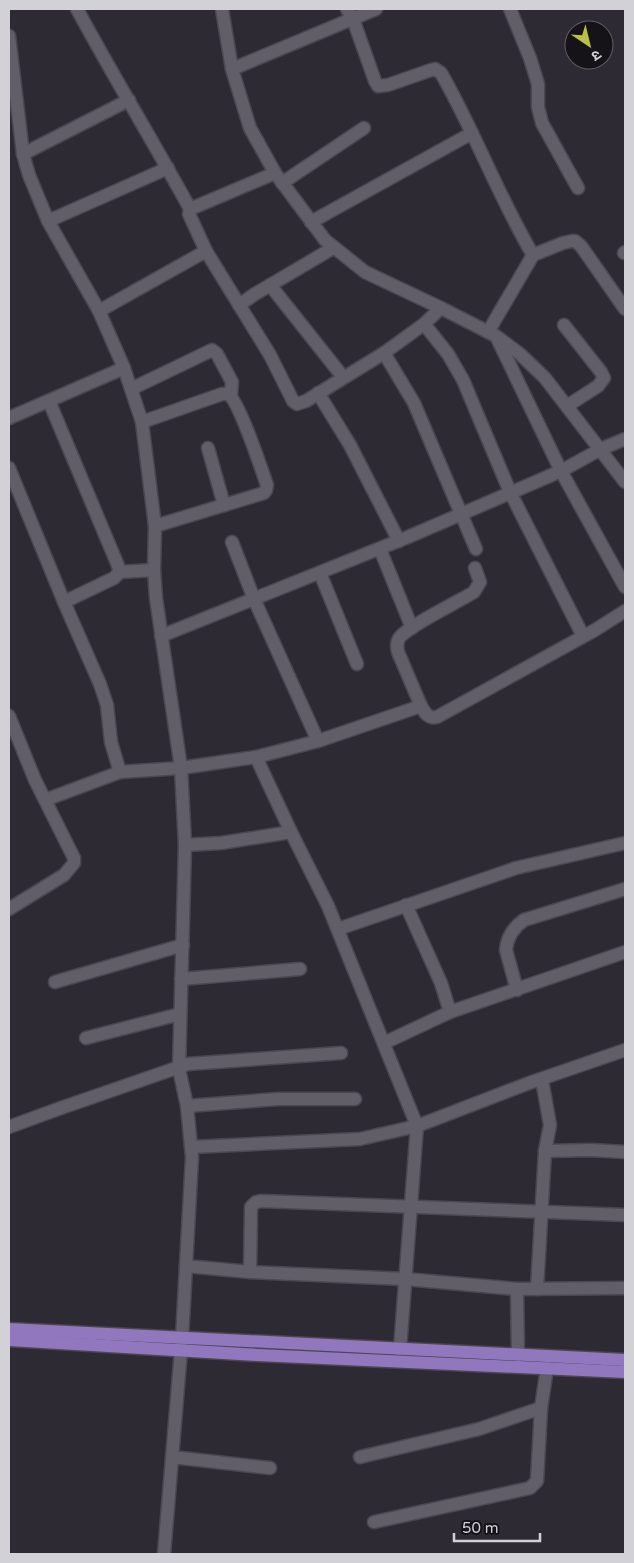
<svg xmlns="http://www.w3.org/2000/svg" width="634" height="1563" viewBox="0 0 634 1563" font-family="'Varela Round','Noto Sans Devanagari',sans-serif">
<style>
.lines{fill:none;stroke-linecap:round;stroke-linejoin:round}
.minor-casing{stroke:#4a4750;stroke-width:15}
.major-casing{stroke:#4a4750;stroke-width:15}
.minor{stroke:#625e69;stroke-width:12}
.major{stroke:#9177bd;stroke-width:12}
</style>
<rect width="100%" height="100%" fill="#2d2a34"/>
<g class="lines">
<defs>
<g id="minor">
<path d="M77,9C113,76 153,141 190,209L189,214L206,251L270,355L293,401L297,404L306,401L384,353L424,324L441,308"/>
<polyline points="222,9 232,69 250,128 275,173 325,240 365,272 441,308 496,336 520,354 545,378 625,482"/>
<path d="M347,9L353,19L375,81L378,86L388,85L431,70L435,69L441,73C475,132 498,196 533,255"/>
<polyline points="510,9 530,58 538,84 538,107 542,123 578,188"/>
<polyline points="9,36 23,154 29,175 48,221 99,311 124,368 142,422 155,526 154,570 156,598 181,768 185,845 179,1069 187,1106 192,1157 182,1338 164,1554"/>
<polyline points="232,69 376,9"/>
<polyline points="23,154 129,100"/>
<polyline points="282,183 364,128"/>
<polyline points="190,209 275,173"/>
<polyline points="48,221 168,168"/>
<polyline points="311,222 472,133"/>
<polyline points="624,253 625,252"/>
<polyline points="270,285 343,377"/>
<polyline points="239,305 255,294 333,248"/>
<polyline points="99,311 206,251"/>
<polyline points="424,324 448,354 463,380 510,492 583,636"/>
<polyline points="564,325 601,372 604,378 598,386 567,406"/>
<polyline points="488,332 533,255 563,243 572,241 575,241 581,246 625,309"/>
<polyline points="497,338 561,471 625,587"/>
<polyline points="384,353 414,403 476,549"/>
<polyline points="131,389 212,350 217,354 232,382 231,395"/>
<polyline points="318,393 350,445 399,541"/>
<polyline points="49,401 119,568 118,574 114,578 64,602"/>
<polyline points="9,418 124,368"/>
<path d="M142,422L222,394H228C239,401 261,468 267,485L266,490L264,493L155,526"/>
<polyline points="208,448 224,505"/>
<polyline points="9,468 64,602 100,684 107,705 111,742 120,772"/>
<polyline points="232,542 254,599 318,741"/>
<polyline points="380,549 412,628"/>
<path d="M475,568L480,582L474,592C458,602 410,625 400,637C396,642 397,647 398,652L421,706C425,713 428,719 437,717L595,630L625,611"/>
<polyline points="119,572 154,570"/>
<polyline points="320,573 357,664"/>
<polyline points="161,636 408,537 561,471 601,449 625,439"/>
<polyline points="9,716 35,780 74,858 74,863 64,875 9,909"/>
<polyline points="256,757 291,832 328,906 417,1126 400,1349"/>
<polyline points="45,800 120,772 181,768 256,757 318,741 421,706"/>
<polyline points="185,845 221,843 291,832"/>
<polyline points="406,905 441,983 450,1012"/>
<polyline points="338,929 516,868 625,843"/>
<polyline points="181,979 300,969"/>
<polyline points="55,982 183,945"/>
<path d="M517,990L506,950C507,937 514,927 524,920L625,889"/>
<polyline points="86,1038 180,1014"/>
<polyline points="384,1043 450,1012 625,952"/>
<polyline points="187,1106 278,1099 355,1099"/>
<polyline points="9,1127 58,1109 188,1064 341,1053"/>
<polyline points="191,1147 360,1139 417,1126 529,1083 625,1050"/>
<polyline points="545,1151 591,1150 625,1152"/>
<polyline points="186,1266 250,1272 251,1207 256,1202 261,1201 625,1215"/>
<polyline points="250,1272 405,1279 517,1289 625,1288"/>
<polyline points="517,1289 518,1355"/>
<polyline points="537,1289 545,1151 550,1125 542,1080"/>
<polyline points="172,1457 270,1468"/>
<polyline points="360,1457 479,1429 541,1408"/>
<polyline points="374,1522 530,1488 537,1481 541,1408 547,1368"/>
</g>
<g id="major">
<polyline points="9,1329 625,1360"/>
<polyline points="9,1340 258,1355 625,1372"/>
</g>
</defs>
<!-- minor casing -->
<use href="#minor" class="minor-casing"/>
<!-- major casing -->
<use href="#major" class="major-casing"/>
<!-- minor -->
<use href="#minor" class="minor"/>
<!-- major -->
<use href="#major" class="major"/>
</g>
<!-- border -->
<rect width="634" height="1563" fill="none" stroke="#d3d1d8" stroke-width="20"/>
<!-- north arrow -->
<g transform="translate(589 45) rotate(145)"><circle r="24" fill="#151318" stroke="#615f65"/>
<path d="M0-4L9 19L0 12L-9 19Z" fill="#b9c046"/>
<text y="-8" font-size="14" font-weight="bold" text-anchor="middle" fill="#d3d1d8">उ</text>
</g>
<!-- scale -->
<path d="M454 1533v8h86v-8" fill="none" stroke="#d3d1d8" stroke-width="2.5"/>
<text x="462" y="1533" font-size="15" fill="#d3d1d8" stroke="#151318" stroke-width="4" paint-order="stroke">50 m</text>
</svg>
